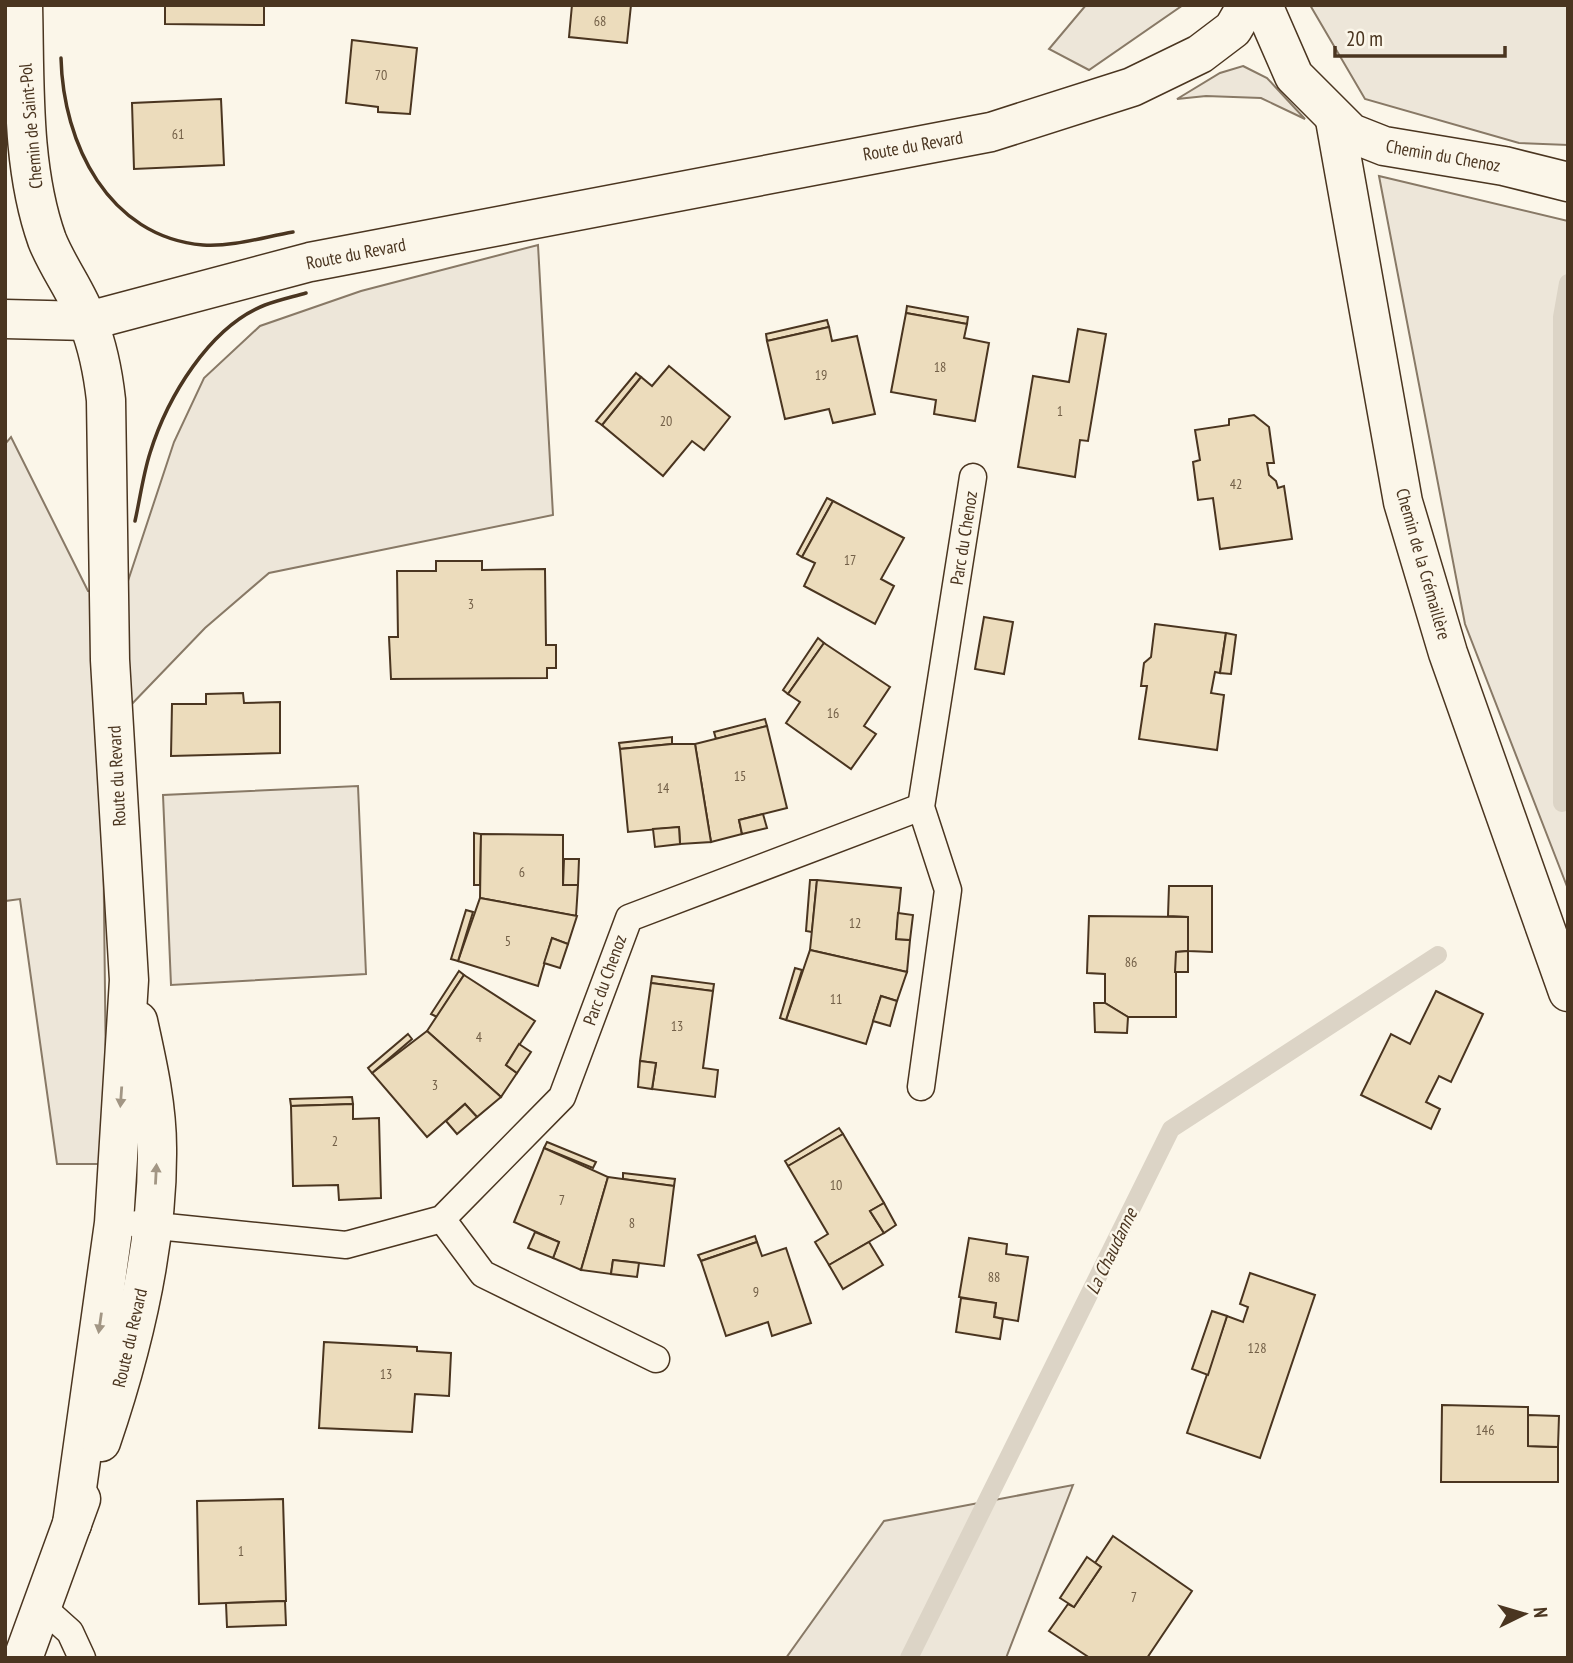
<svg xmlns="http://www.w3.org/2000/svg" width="1573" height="1663" viewBox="0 0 1573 1663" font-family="'PT Sans Narrow',sans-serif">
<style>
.green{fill:#ede6d9;stroke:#887966;stroke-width:2}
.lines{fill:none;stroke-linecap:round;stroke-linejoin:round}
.stream{stroke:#dcd4c6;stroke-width:18}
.building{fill:#ecdcbc;stroke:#4a3520;stroke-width:2}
.lane-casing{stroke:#4a3520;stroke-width:29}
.street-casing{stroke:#4a3520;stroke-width:41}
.secondary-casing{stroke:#4a3520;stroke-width:41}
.lane{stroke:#fbf6e9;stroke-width:26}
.street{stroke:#fbf6e9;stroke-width:38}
.secondary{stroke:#fbf6e9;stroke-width:38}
.wall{stroke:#4a3520;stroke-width:3.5}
.oneway{fill:#a29684}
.labels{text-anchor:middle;stroke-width:5;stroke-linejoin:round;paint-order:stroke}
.number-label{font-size:14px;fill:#725f47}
.street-label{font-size:18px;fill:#4a3520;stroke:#fbf6e9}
.water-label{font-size:19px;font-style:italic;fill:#4a3520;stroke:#fbf6e9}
</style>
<rect width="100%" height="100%" fill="#fbf6e9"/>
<!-- green -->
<g class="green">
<polygon points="1086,5 1183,5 1089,70 1049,49"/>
<polygon points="1310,5 1568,5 1568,145 1519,143 1365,99"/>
<polygon points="1243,66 1267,78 1305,119 1261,98 1206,96 1177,99 1220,73"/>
<polygon points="1379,176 1568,221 1568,889 1465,624"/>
<polygon points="538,245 553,515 269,573 205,628 102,735 107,1164 57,1164 20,899 5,901 5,444 11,437 88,591 124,593 174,442 204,378 260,326 361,291"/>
<polygon points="358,786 366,974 171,985 163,795"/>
<polygon points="1073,1485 1006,1658 786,1658 884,1521"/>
</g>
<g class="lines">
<!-- stream -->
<g class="stream">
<polyline points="1562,803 1562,317 1568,283"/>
<polyline points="909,1658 1171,1129 1438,955"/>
</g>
</g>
<!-- building -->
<g class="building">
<polygon points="165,5 264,5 264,25 165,24"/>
<polygon points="572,5 631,5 627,43 569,37"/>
<polygon points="352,40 417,48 410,114 378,112 378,107 346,103"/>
<polygon points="221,99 224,165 134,169 132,103"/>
<polygon points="907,306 968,317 967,324 906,313"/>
<polygon points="906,313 967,324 964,338 989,343 975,421 934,414 936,400 891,392"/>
<polygon points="827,320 829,327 767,341 766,334"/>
<polygon points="829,327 832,341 857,336 875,414 833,423 829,409 785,419 767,341"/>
<polygon points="1078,329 1106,334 1088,441 1080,440 1075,477 1018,467 1033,376 1069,382"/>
<polygon points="669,366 730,417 704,450 692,441 663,476 602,425 641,377 652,386"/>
<polygon points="636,373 641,377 602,425 596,421"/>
<polygon points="1254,415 1269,427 1274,463 1267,463 1269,475 1276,481 1278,488 1284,486 1292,539 1220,549 1213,498 1198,500 1193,462 1200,460 1195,430 1229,425 1229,419"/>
<polygon points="827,498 833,501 802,557 797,554"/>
<polygon points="833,501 904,538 881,579 894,586 875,624 804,586 815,563 802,557"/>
<polygon points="436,561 482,561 482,570 545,569 546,645 556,645 556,668 547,668 547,678 391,679 389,637 398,637 397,571 436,571"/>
<polygon points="984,617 1013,622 1004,674 975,669"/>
<polygon points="1155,624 1226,633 1220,673 1215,672 1211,693 1224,695 1217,750 1139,739 1147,686 1141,686 1144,663 1151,657"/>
<polygon points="1226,633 1236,635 1231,674 1220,673"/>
<polygon points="818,638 824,643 788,694 783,690"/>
<polygon points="824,643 890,687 864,726 876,734 851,769 786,723 800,702 788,694"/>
<polygon points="243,693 244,703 280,702 280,753 171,756 172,704 206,704 206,694"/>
<polygon points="765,719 767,726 716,739 714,732"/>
<polygon points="767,726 787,808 739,820 742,834 711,842 695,744"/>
<polygon points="672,737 672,744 620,749 619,743"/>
<polygon points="672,744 695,744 711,842 680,844 679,827 628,832 620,749"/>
<polygon points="763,814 767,828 742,834 739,820"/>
<polygon points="679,827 680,844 655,847 653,829"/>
<polygon points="474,833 481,834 480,885 474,885"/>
<polygon points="481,834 563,835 563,885 578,885 576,916 480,898"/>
<polygon points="564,859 579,859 578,885 563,885"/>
<polygon points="810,880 817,880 812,932 806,931"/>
<polygon points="817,880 901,888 896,939 910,940 907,972 810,950"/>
<polygon points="1169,886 1212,886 1212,952 1188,951 1188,917 1168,916"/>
<polygon points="480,898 577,916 568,944 552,938 538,986 458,961"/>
<polygon points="466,910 473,912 458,961 451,959"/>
<polygon points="898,913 913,915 910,940 896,939"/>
<polygon points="1089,916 1188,917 1188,951 1176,952 1176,1017 1128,1017 1105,1003 1105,974 1087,973"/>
<polygon points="552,938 568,944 560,968 544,963"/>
<polygon points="810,950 907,972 897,1001 881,996 866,1044 786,1020"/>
<polygon points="1188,951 1188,972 1175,972 1176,952"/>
<polygon points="795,968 802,970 786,1020 780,1018"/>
<polygon points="459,971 464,975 437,1017 431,1014"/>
<polygon points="464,975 535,1021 506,1065 517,1073 501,1097 427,1031"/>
<polygon points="652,976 714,984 713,991 651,983"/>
<polygon points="651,983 713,991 703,1068 718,1070 715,1097 652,1089 656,1063 640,1061"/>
<polygon points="1436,991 1483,1014 1451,1082 1439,1076 1426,1102 1440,1109 1431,1129 1361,1095 1391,1034 1410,1044"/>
<polygon points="881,996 897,1001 890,1026 873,1021"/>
<polygon points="1094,1003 1105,1003 1128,1017 1127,1033 1095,1032"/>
<polygon points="427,1031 501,1097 477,1117 465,1104 427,1137 372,1073"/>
<polygon points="408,1034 412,1039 372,1073 368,1068"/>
<polygon points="519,1044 531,1052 517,1073 506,1065"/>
<polygon points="640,1061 656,1063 652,1089 638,1087"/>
<polygon points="352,1097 353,1104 291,1106 290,1099"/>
<polygon points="353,1104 353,1119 379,1118 381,1198 339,1200 338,1185 293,1186 291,1106"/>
<polygon points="465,1104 477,1117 457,1134 446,1121"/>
<polygon points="839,1128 843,1134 788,1166 785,1161"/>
<polygon points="843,1134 884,1203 870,1211 884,1233 829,1265 815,1242 828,1234 788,1166"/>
<polygon points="547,1142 596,1162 593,1168 544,1148"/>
<polygon points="544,1148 608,1177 581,1270 553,1258 559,1242 514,1222"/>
<polygon points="623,1173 675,1179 674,1186 623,1179"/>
<polygon points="608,1177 674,1186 664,1266 613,1260 611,1274 581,1270"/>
<polygon points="884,1203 896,1225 884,1233 870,1211"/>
<polygon points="535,1232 559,1242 553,1258 528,1248"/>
<polygon points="755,1236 757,1242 701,1261 698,1255"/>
<polygon points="969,1238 1007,1244 1006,1254 1028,1257 1018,1321 994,1317 996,1303 959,1297"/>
<polygon points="757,1242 762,1256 786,1248 811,1323 772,1336 768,1322 726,1336 701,1261"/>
<polygon points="869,1242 883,1265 843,1289 829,1265"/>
<polygon points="613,1260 639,1263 637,1277 611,1274"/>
<polygon points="1250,1273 1315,1295 1260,1458 1187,1433 1227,1316 1243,1322 1248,1307 1240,1304"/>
<polygon points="961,1298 996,1303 994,1317 1003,1319 1000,1339 956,1332"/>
<polygon points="1212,1311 1227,1316 1208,1375 1192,1369"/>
<polygon points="324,1342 417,1347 417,1351 451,1353 449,1396 415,1394 412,1432 319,1428"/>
<polygon points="1442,1405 1528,1407 1528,1446 1558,1447 1558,1482 1441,1482"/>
<polygon points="1528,1415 1559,1416 1558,1447 1528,1446"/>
<polygon points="283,1499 286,1601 199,1604 197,1501"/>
<polygon points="1113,1536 1192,1591 1147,1658 1090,1658 1049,1631 1068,1604 1074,1607 1101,1567 1095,1563"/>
<polygon points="1087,1557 1101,1567 1074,1607 1060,1598"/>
<polygon points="285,1601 286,1625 227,1627 226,1603"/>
</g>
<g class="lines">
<defs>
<g id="lane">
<polyline points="921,1087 948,890 921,807 973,477"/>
<polyline points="442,1219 483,1274 656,1359"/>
<polyline points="137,1224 346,1245 442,1219 562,1097 629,918 921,807"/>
<polyline points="41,1606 70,1632 82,1658"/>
</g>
<g id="street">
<polyline points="1263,5 1294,76 1351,133 1384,146 1504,166 1568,182"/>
<polyline points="1335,120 1403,502 1448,653 1568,992"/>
</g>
<g id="secondary">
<path d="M23,5C25,82 21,167 47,240C58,268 78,293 88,322C98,347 103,373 106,400L110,660L129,980L114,1223L72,1524"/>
<polyline points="5,319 88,321 310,262 991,132 1132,87 1200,54 1233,29 1247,5"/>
<path d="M101,1442C133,1348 158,1247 157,1148C157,1105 147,1062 138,1021"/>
<polyline points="23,1658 81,1499"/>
</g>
</defs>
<!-- lane casing -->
<use href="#lane" class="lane-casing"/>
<!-- street casing -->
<use href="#street" class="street-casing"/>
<!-- secondary casing -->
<use href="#secondary" class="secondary-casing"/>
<!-- lane -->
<use href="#lane" class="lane"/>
<!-- street -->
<use href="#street" class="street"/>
<!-- secondary -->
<use href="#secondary" class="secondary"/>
<!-- wall -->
<g class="wall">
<path d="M61,58C63,143 108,237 203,245C232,247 264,237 293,232"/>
<path d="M135,521C140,499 143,475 150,453C167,398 209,327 265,305C278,300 292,297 306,293"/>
</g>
</g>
<!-- one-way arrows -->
<defs><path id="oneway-solid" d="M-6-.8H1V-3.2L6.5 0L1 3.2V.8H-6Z" transform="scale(1.75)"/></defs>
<g class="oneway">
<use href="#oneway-solid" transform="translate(121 1097) rotate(94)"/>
<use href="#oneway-solid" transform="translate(156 1174) rotate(-87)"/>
<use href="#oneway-solid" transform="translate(100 1323) rotate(98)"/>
</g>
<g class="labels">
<!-- number labels -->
<g class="number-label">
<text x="600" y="26">68</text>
<text x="381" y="80">70</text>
<text x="178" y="139">61</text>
<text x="940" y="372">18</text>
<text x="821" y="380">19</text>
<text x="1060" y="416">1</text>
<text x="666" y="426">20</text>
<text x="1236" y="489">42</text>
<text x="850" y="565">17</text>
<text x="471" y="609">3</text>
<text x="833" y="718">16</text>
<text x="740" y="781">15</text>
<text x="663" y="793">14</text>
<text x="522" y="877">6</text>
<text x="855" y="928">12</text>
<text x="508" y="946">5</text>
<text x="1131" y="967">86</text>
<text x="836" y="1004">11</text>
<text x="677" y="1031">13</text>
<text x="479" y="1042">4</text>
<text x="435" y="1090">3</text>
<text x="335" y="1146">2</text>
<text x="836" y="1190">10</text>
<text x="562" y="1205">7</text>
<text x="632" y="1228">8</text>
<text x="994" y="1282">88</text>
<text x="756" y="1297">9</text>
<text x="1257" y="1353">128</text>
<text x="386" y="1379">13</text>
<text x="1485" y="1435">146</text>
<text x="241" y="1556">1</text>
<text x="1134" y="1602">7</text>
</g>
<!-- street labels -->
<g class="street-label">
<text transform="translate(31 126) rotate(-95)" y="6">Chemin de Saint-Pol</text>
<text transform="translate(913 146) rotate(-10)" y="6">Route du Revard</text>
<text transform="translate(1443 156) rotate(10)" y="6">Chemin du Chenoz</text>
<text transform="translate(356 254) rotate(-11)" y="6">Route du Revard</text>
<text transform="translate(964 538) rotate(-81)" y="6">Parc du Chenoz</text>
<text transform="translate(1423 564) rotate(74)" y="6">Chemin de la Crémaillère</text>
<text transform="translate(117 776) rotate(-93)" y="6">Route du Revard</text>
<text transform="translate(605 980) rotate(-70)" y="6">Parc du Chenoz</text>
<text transform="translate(130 1338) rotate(-77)" y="6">Route du Revard</text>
</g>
<!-- water labels -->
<g class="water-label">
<text transform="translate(1111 1251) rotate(-64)" y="7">La Chaudanne</text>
</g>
</g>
<!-- border -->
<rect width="1573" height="1663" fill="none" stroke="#4a3520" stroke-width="14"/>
<!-- north arrow -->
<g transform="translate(1524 1614) rotate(85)" stroke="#fbf6e9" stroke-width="5" paint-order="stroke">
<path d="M0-5L12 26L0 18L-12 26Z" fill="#4a3520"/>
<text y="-10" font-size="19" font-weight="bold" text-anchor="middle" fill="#4a3520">N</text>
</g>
<!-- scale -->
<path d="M1335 46v10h170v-10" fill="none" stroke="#4a3520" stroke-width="3.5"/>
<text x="1346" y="46" font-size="21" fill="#4a3520" stroke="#fbf6e9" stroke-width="5" paint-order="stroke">20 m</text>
</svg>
